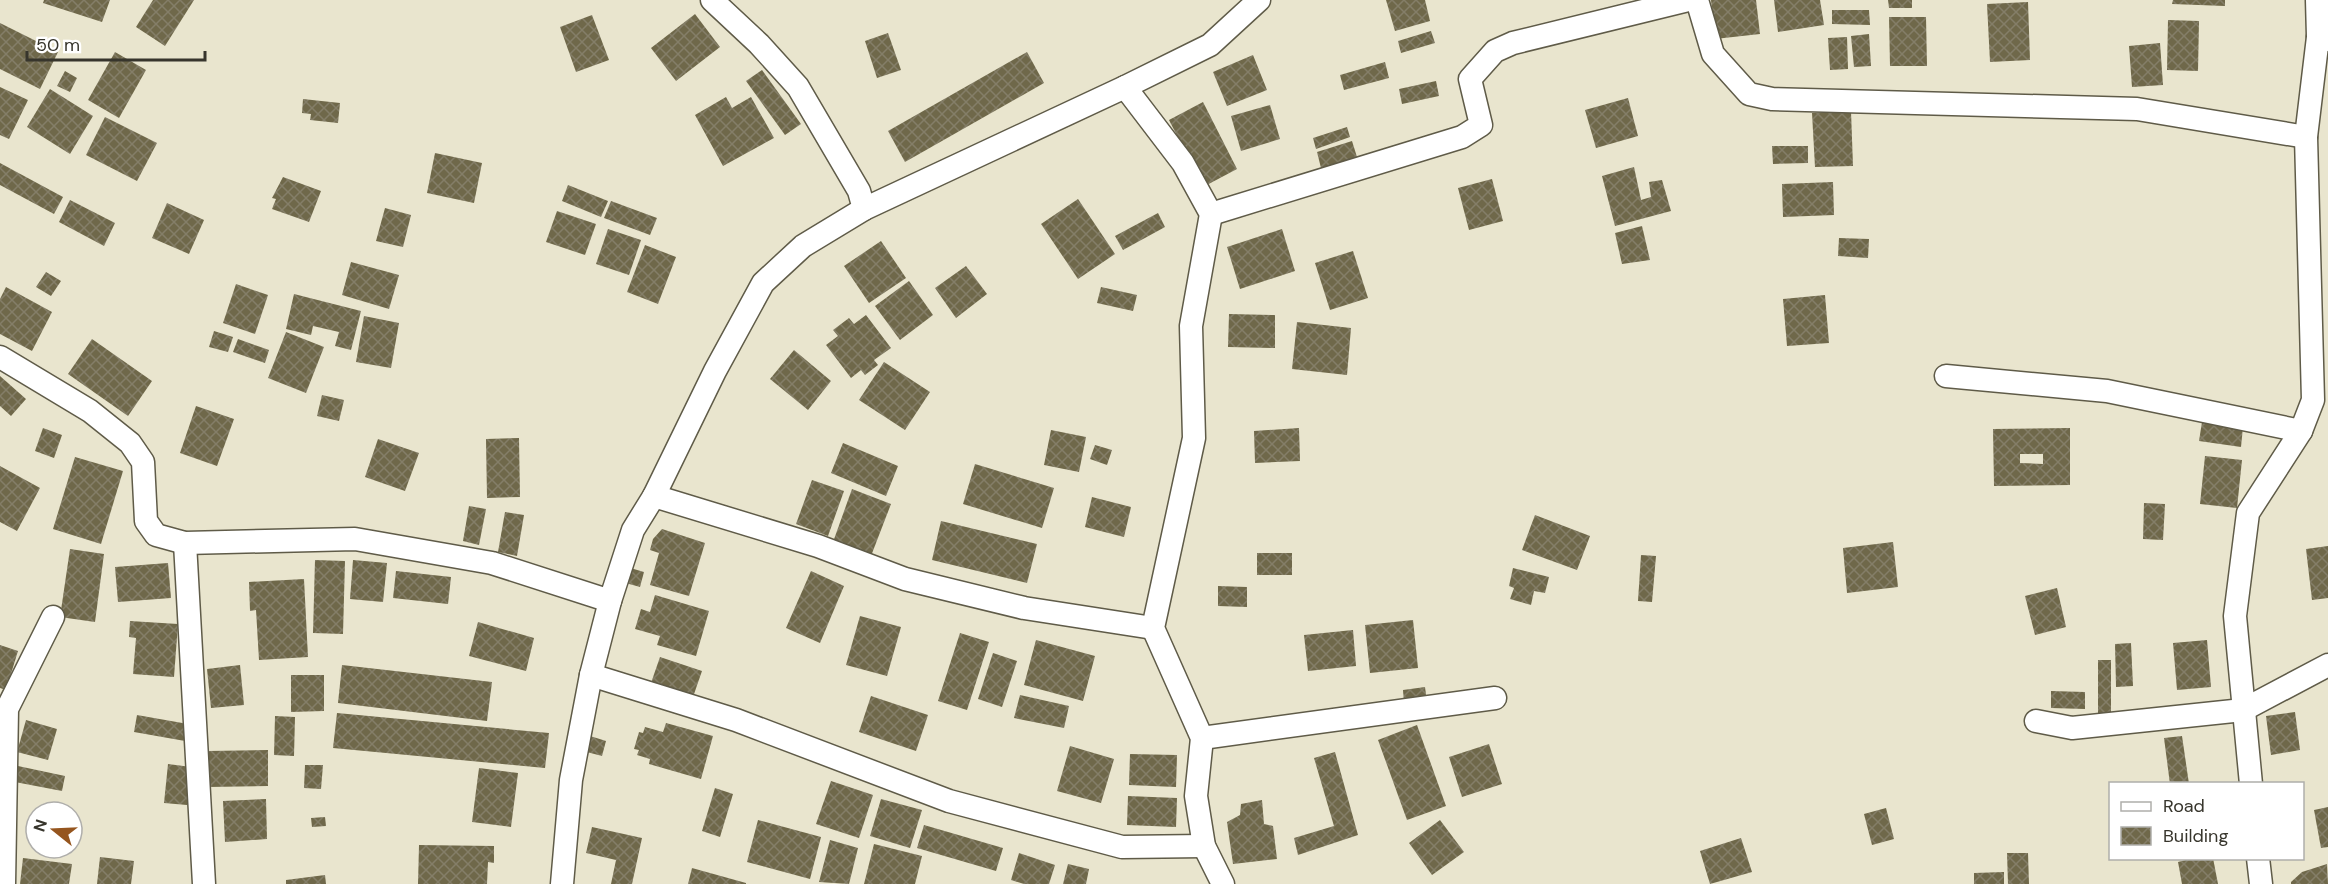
<svg xmlns="http://www.w3.org/2000/svg" width="2328" height="884" viewBox="0 0 2328 884" font-family="'DM Sans',sans-serif">
<style>
.building{fill:url(#building-cross-hatch);fill-rule:evenodd}
.lines{fill:none;stroke-linecap:round;stroke-linejoin:round}
.minor-casing{stroke:#5f5b48;stroke-width:25}
.minor{stroke:#fff;stroke-width:22}
</style>
<defs>
<pattern id="building-cross-hatch" width="8" height="8" patternUnits="userSpaceOnUse" patternTransform="scale(1.5)"><rect width="8" height="8" fill="#6f684a"/><path d="M0 0l8 8M0 8l8-8" fill="none" stroke="#847e68"/></pattern>
</defs>
<rect width="100%" height="100%" fill="#e9e5ce"/>
<!-- building -->
<g class="building">
<polygon points="44,0 110,0 102,22 43,3"/>
<polygon points="153,0 194,0 165,46 136,27"/>
<polygon points="1386,0 1425,0 1430,21 1395,31"/>
<polygon points="1711,0 1756,0 1760,34 1715,39"/>
<polygon points="1774,0 1820,0 1824,25 1778,32"/>
<polygon points="1888,0 1912,0 1912,8 1889,8"/>
<polygon points="2173,0 2225,0 2225,6 2172,4"/>
<polygon points="2028,2 2030,60 1990,62 1987,4"/>
<polygon points="1832,10 1869,10 1870,25 1832,24"/>
<polygon points="695,14 720,47 676,81 651,48"/>
<polygon points="592,15 609,60 576,72 560,27"/>
<polygon points="1889,17 1926,17 1927,66 1890,66"/>
<polygon points="2168,20 2199,21 2198,71 2167,70"/>
<polygon points="0,23 58,52 40,89 0,69"/>
<polygon points="1431,31 1435,43 1401,53 1398,41"/>
<polygon points="888,33 901,70 877,78 865,41"/>
<polygon points="1869,34 1871,66 1854,67 1851,36"/>
<polygon points="1847,37 1848,69 1830,70 1828,38"/>
<polygon points="2160,43 2163,85 2132,87 2129,46"/>
<polygon points="115,52 146,70 119,118 88,100"/>
<polygon points="1027,52 1044,83 905,162 888,131"/>
<polygon points="1253,55 1267,90 1227,106 1213,72"/>
<polygon points="1385,62 1389,78 1344,90 1340,75"/>
<polygon points="762,70 801,124 785,135 746,81"/>
<polygon points="65,71 77,78 70,92 57,86"/>
<polygon points="1436,81 1439,96 1402,104 1399,89"/>
<polygon points="0,87 28,100 9,139 0,135"/>
<polygon points="50,89 93,116 70,154 27,127"/>
<polygon points="726,97 732,108 751,97 774,138 723,166 695,115"/>
<polygon points="1628,98 1638,136 1596,148 1585,110"/>
<polygon points="303,99 340,103 338,123 310,120 311,114 302,113"/>
<polygon points="1203,102 1237,169 1203,187 1169,120"/>
<polygon points="1270,105 1280,139 1241,151 1231,116"/>
<polygon points="1851,111 1853,166 1815,167 1812,113"/>
<polygon points="105,117 157,143 137,181 86,155"/>
<polygon points="1347,127 1350,137 1316,149 1313,138"/>
<polygon points="1352,141 1357,157 1321,168 1317,152"/>
<polygon points="1772,146 1808,146 1808,163 1773,164"/>
<polygon points="435,153 482,163 474,203 427,193"/>
<polygon points="0,163 63,197 54,214 0,185"/>
<polygon points="1634,167 1641,200 1651,197 1649,182 1662,180 1671,211 1615,226 1602,176"/>
<polygon points="283,177 321,191 309,222 272,209 276,199 272,198"/>
<polygon points="1492,179 1503,221 1469,230 1458,188"/>
<polygon points="1833,182 1834,215 1783,217 1782,184"/>
<polygon points="568,185 608,201 601,217 562,201"/>
<polygon points="1078,199 1115,254 1078,279 1041,224"/>
<polygon points="70,200 115,223 104,246 59,222"/>
<polygon points="611,201 657,218 650,235 604,218"/>
<polygon points="167,203 204,220 189,254 152,238"/>
<polygon points="385,208 411,215 403,247 376,241"/>
<polygon points="557,211 596,224 585,255 546,242"/>
<polygon points="1158,213 1165,227 1123,250 1115,236"/>
<polygon points="1642,226 1650,260 1622,264 1615,233"/>
<polygon points="608,229 641,240 629,275 596,264"/>
<polygon points="1282,229 1295,271 1240,289 1227,247"/>
<polygon points="1839,238 1869,239 1868,258 1838,256"/>
<polygon points="881,241 906,278 869,303 844,266"/>
<polygon points="645,245 676,257 658,304 627,292"/>
<polygon points="1353,251 1368,298 1330,310 1315,263"/>
<polygon points="351,262 399,275 389,309 342,295"/>
<polygon points="966,266 987,294 956,318 935,288"/>
<polygon points="46,272 61,281 51,296 36,287"/>
<polygon points="909,281 933,315 900,340 875,306"/>
<polygon points="236,284 268,295 255,334 223,323"/>
<polygon points="6,287 52,312 32,351 0,334 0,299"/>
<polygon points="1101,287 1137,295 1133,311 1097,303"/>
<polygon points="294,294 361,311 351,350 335,346 339,332 313,326 311,335 286,329"/>
<polygon points="1825,295 1829,343 1787,346 1783,299"/>
<polygon points="1229,314 1275,315 1275,348 1228,347"/>
<polygon points="866,315 891,348 874,360 878,365 865,375 861,370 851,378 826,345 838,336 833,330 849,318 854,324"/>
<polygon points="364,316 399,323 391,368 356,362"/>
<polygon points="1297,322 1351,328 1347,375 1292,369"/>
<polygon points="214,331 233,337 228,352 209,347"/>
<polygon points="286,332 324,347 306,393 268,378"/>
<polygon points="92,339 152,381 128,416 68,374"/>
<polygon points="238,339 269,350 265,363 233,352"/>
<polygon points="794,350 831,381 808,410 770,379"/>
<polygon points="884,362 930,392 905,430 859,400"/>
<polygon points="0,376 26,399 11,416 0,406"/>
<polygon points="322,395 344,400 339,421 317,416"/>
<polygon points="196,406 234,419 217,466 180,453"/>
<polygon points="2202,422 2243,427 2241,447 2199,441"/>
<polygon points="43,428 62,435 54,458 35,451"/>
<polygon points="1299,428 1300,461 1255,463 1254,431"/>
<path d="M2070,428V485L1994,486L1993,429ZM2020,454H2043V464L2020,463Z"/>
<polygon points="1051,430 1086,437 1079,472 1044,465"/>
<polygon points="519,438 520,497 487,498 486,439"/>
<polygon points="378,439 419,453 405,491 365,477"/>
<polygon points="843,443 898,466 886,496 831,473"/>
<polygon points="1095,445 1112,450 1107,465 1090,459"/>
<polygon points="2205,456 2242,460 2237,508 2200,504"/>
<polygon points="75,457 123,471 101,544 53,529"/>
<polygon points="975,464 1054,488 1042,528 963,504"/>
<polygon points="0,466 40,488 17,531 0,522"/>
<polygon points="812,480 844,491 828,536 796,524"/>
<polygon points="852,489 891,504 871,556 833,542"/>
<polygon points="1092,497 1131,507 1124,537 1085,527"/>
<polygon points="2144,503 2165,504 2163,540 2143,539"/>
<polygon points="469,506 486,509 479,545 463,541"/>
<polygon points="505,512 524,515 517,556 498,552"/>
<polygon points="1535,515 1590,536 1577,570 1522,550"/>
<polygon points="941,521 1037,544 1027,583 932,560"/>
<polygon points="662,529 705,543 689,596 650,585 659,553 650,550 653,539"/>
<polygon points="1893,542 1898,587 1847,593 1843,548"/>
<polygon points="2328,546 2328,598 2312,600 2306,549"/>
<polygon points="70,549 104,554 95,622 60,617"/>
<rect x="1257" y="553" width="35" height="22"/>
<polygon points="1641,555 1656,556 1652,602 1638,601"/>
<polygon points="315,560 345,561 343,634 313,633"/>
<polygon points="353,560 387,563 383,602 350,599"/>
<polygon points="168,563 171,598 118,602 115,567"/>
<polygon points="627,567 644,572 640,587 622,582"/>
<polygon points="1513,568 1549,577 1545,593 1534,591 1531,605 1510,599 1514,588 1509,586"/>
<polygon points="396,571 451,577 448,604 393,598"/>
<polygon points="811,571 844,586 820,643 786,628"/>
<polygon points="304,579 308,657 259,660 256,610 250,611 249,582"/>
<polygon points="1218,586 1247,587 1247,607 1218,606"/>
<polygon points="2057,588 2066,627 2035,635 2025,596"/>
<polygon points="655,595 709,611 696,656 657,645 660,636 635,629 641,609 650,612"/>
<polygon points="860,616 901,627 887,676 846,665"/>
<polygon points="1413,620 1418,668 1370,673 1365,625"/>
<polygon points="130,621 178,624 174,677 133,674 136,638 129,637"/>
<polygon points="478,622 534,638 526,671 469,656"/>
<polygon points="1353,630 1356,666 1308,671 1304,635"/>
<polygon points="960,633 989,642 967,710 938,701"/>
<polygon points="1036,640 1095,656 1083,701 1024,685"/>
<polygon points="2207,640 2211,687 2177,690 2173,643"/>
<polygon points="2131,643 2133,686 2116,687 2115,644"/>
<polygon points="0,645 18,651 6,690 0,688"/>
<polygon points="993,653 1017,661 1002,707 978,699"/>
<polygon points="660,657 702,671 693,697 651,683"/>
<rect x="2098" y="660" width="13" height="54"/>
<polygon points="240,665 244,705 211,708 207,669"/>
<polygon points="342,665 492,682 487,721 338,703"/>
<polygon points="291,675 324,675 324,711 291,712"/>
<polygon points="1425,687 1427,702 1404,704 1403,690"/>
<polygon points="2051,691 2085,692 2085,709 2051,708"/>
<polygon points="1020,695 1069,706 1064,728 1014,718"/>
<polygon points="871,696 928,715 916,751 859,732"/>
<polygon points="2295,712 2300,750 2271,755 2266,716"/>
<polygon points="337,713 549,733 545,768 333,748"/>
<polygon points="137,715 188,724 185,741 134,732"/>
<polygon points="275,716 295,717 294,756 274,755"/>
<polygon points="26,720 57,729 48,760 17,752"/>
<polygon points="666,723 713,736 701,779 649,764 650,759 637,755 639,750 634,749 639,732 643,733 645,727 663,732"/>
<polygon points="1417,725 1446,806 1407,820 1378,740"/>
<polygon points="587,735 606,741 602,756 583,751"/>
<polygon points="2182,736 2189,784 2170,784 2164,738"/>
<polygon points="1489,744 1502,784 1462,797 1449,757"/>
<polygon points="1070,746 1114,759 1101,803 1057,791"/>
<polygon points="268,750 268,786 208,787 208,751"/>
<polygon points="1335,752 1358,835 1298,855 1294,838 1334,826 1314,758"/>
<polygon points="1130,754 1177,755 1176,787 1129,785"/>
<polygon points="168,764 191,767 187,805 164,803"/>
<polygon points="305,765 323,765 321,789 304,788"/>
<polygon points="18,766 65,776 62,791 15,782"/>
<polygon points="479,768 518,773 511,827 472,822"/>
<polygon points="831,781 873,795 859,838 816,824"/>
<polygon points="715,788 733,794 720,837 702,831"/>
<polygon points="1128,796 1177,798 1176,827 1127,825"/>
<polygon points="266,799 267,839 225,842 223,801"/>
<polygon points="881,799 922,810 910,848 870,836"/>
<polygon points="1262,800 1264,824 1273,826 1277,859 1233,864 1227,822 1240,815 1241,804"/>
<polygon points="2328,807 2328,847 2321,848 2314,810"/>
<polygon points="1886,808 1894,839 1872,845 1864,814"/>
<polygon points="325,817 326,826 312,827 311,818"/>
<polygon points="758,820 821,837 810,879 747,862"/>
<polygon points="1440,820 1464,852 1432,875 1409,843"/>
<polygon points="924,825 1003,848 996,871 917,848"/>
<polygon points="592,827 642,838 632,884 611,884 616,860 586,853"/>
<polygon points="1741,838 1752,872 1710,884 1700,851"/>
<polygon points="830,840 858,848 849,884 819,882"/>
<polygon points="874,844 922,856 915,884 864,884"/>
<polygon points="419,845 494,846 494,863 488,862 487,884 418,884"/>
<polygon points="1019,853 1055,865 1049,884 1024,884 1011,880"/>
<polygon points="2007,853 2028,853 2029,884 2008,884"/>
<polygon points="100,857 134,861 131,884 97,884"/>
<polygon points="23,858 72,864 69,884 20,884"/>
<polygon points="2193,858 2213,858 2218,884 2182,884 2178,862"/>
<polygon points="1068,864 1089,869 1086,884 1063,884"/>
<polygon points="2327,864 2328,884 2291,884 2291,882 2302,872"/>
<polygon points="692,868 746,883 746,884 688,884"/>
<polygon points="2004,872 2004,884 1974,884 1974,873"/>
<polygon points="325,875 326,884 286,884 286,880"/>
</g>
<g class="lines">
<defs>
<g id="minor">
<polyline points="1697,0 1713,54 1749,94 1772,99 2137,109 2306,137"/>
<polyline points="2317,0 2318,37 2328,40"/>
<polyline points="1125,87 1183,163 1211,214 1191,326 1194,438 1153,628 1202,738 1196,796 1204,846 1223,884"/>
<polyline points="864,209 1125,87 1210,45 1259,0"/>
<polyline points="1211,214 1462,137 1481,125 1470,79 1495,51 1513,43 1688,0"/>
<polyline points="0,357 90,411 130,443 143,462 146,521 156,535 185,543 355,539 492,563 610,601"/>
<polyline points="1946,376 2107,391 2301,431"/>
<polyline points="654,496 818,546 905,579 1024,608 1153,628"/>
<polyline points="185,543 204,884"/>
<polyline points="591,675 736,720 949,801 1122,847 1204,846"/>
<polyline points="2036,721 2072,728 2243,710 2328,665"/>
<polyline points="1202,738 1495,698"/>
<polyline points="2251,784 2235,616 2248,513 2301,431 2313,400 2306,137 2318,37"/>
<polyline points="2258,858 2261,884"/>
<polyline points="4,884 7,709 53,617"/>
<polyline points="562,884 571,780 591,675 610,601 633,530 654,496 715,371 763,283 803,246 864,209 859,191 798,87 759,44 712,0"/>
</g>
</defs>
<!-- minor casing -->
<use href="#minor" class="minor-casing"/>
<!-- minor -->
<use href="#minor" class="minor"/>
</g>
<!-- legend -->
<rect x="2109" y="782" width="195" height="78" fill="#ffffff" stroke="#afaeab" stroke-width="1.5"/>
<rect x="2121" y="802" width="30" height="9" fill="#ffffff" stroke="#afaeab" stroke-width="1.5"/>
<text x="2163" y="812" font-size="18" fill="#37352c">Road</text>
<rect x="2121" y="827" width="30" height="18" fill="url(#building-cross-hatch)" stroke="#afaeab" stroke-width="1.5"/>
<text x="2163" y="842" font-size="18" fill="#37352c">Building</text>
<!-- north arrow -->
<g transform="translate(54 830) rotate(288)"><circle r="28" fill="#ffffff" stroke="#afaeab" stroke-width="1.5"/>
<path d="M0-4.5L10 22L0 15L-10 22Z" fill="#95551e"/>
<text y="-9" font-size="16" font-weight="bold" text-anchor="middle" fill="#37352c">N</text>
</g>
<!-- scale -->
<path d="M27 51v9h178v-9" fill="none" stroke="#37352c" stroke-width="3"/>
<text x="36" y="51" font-size="18" fill="#37352c" stroke="#ffffff" stroke-width="4.5" paint-order="stroke">50 m</text>
</svg>
